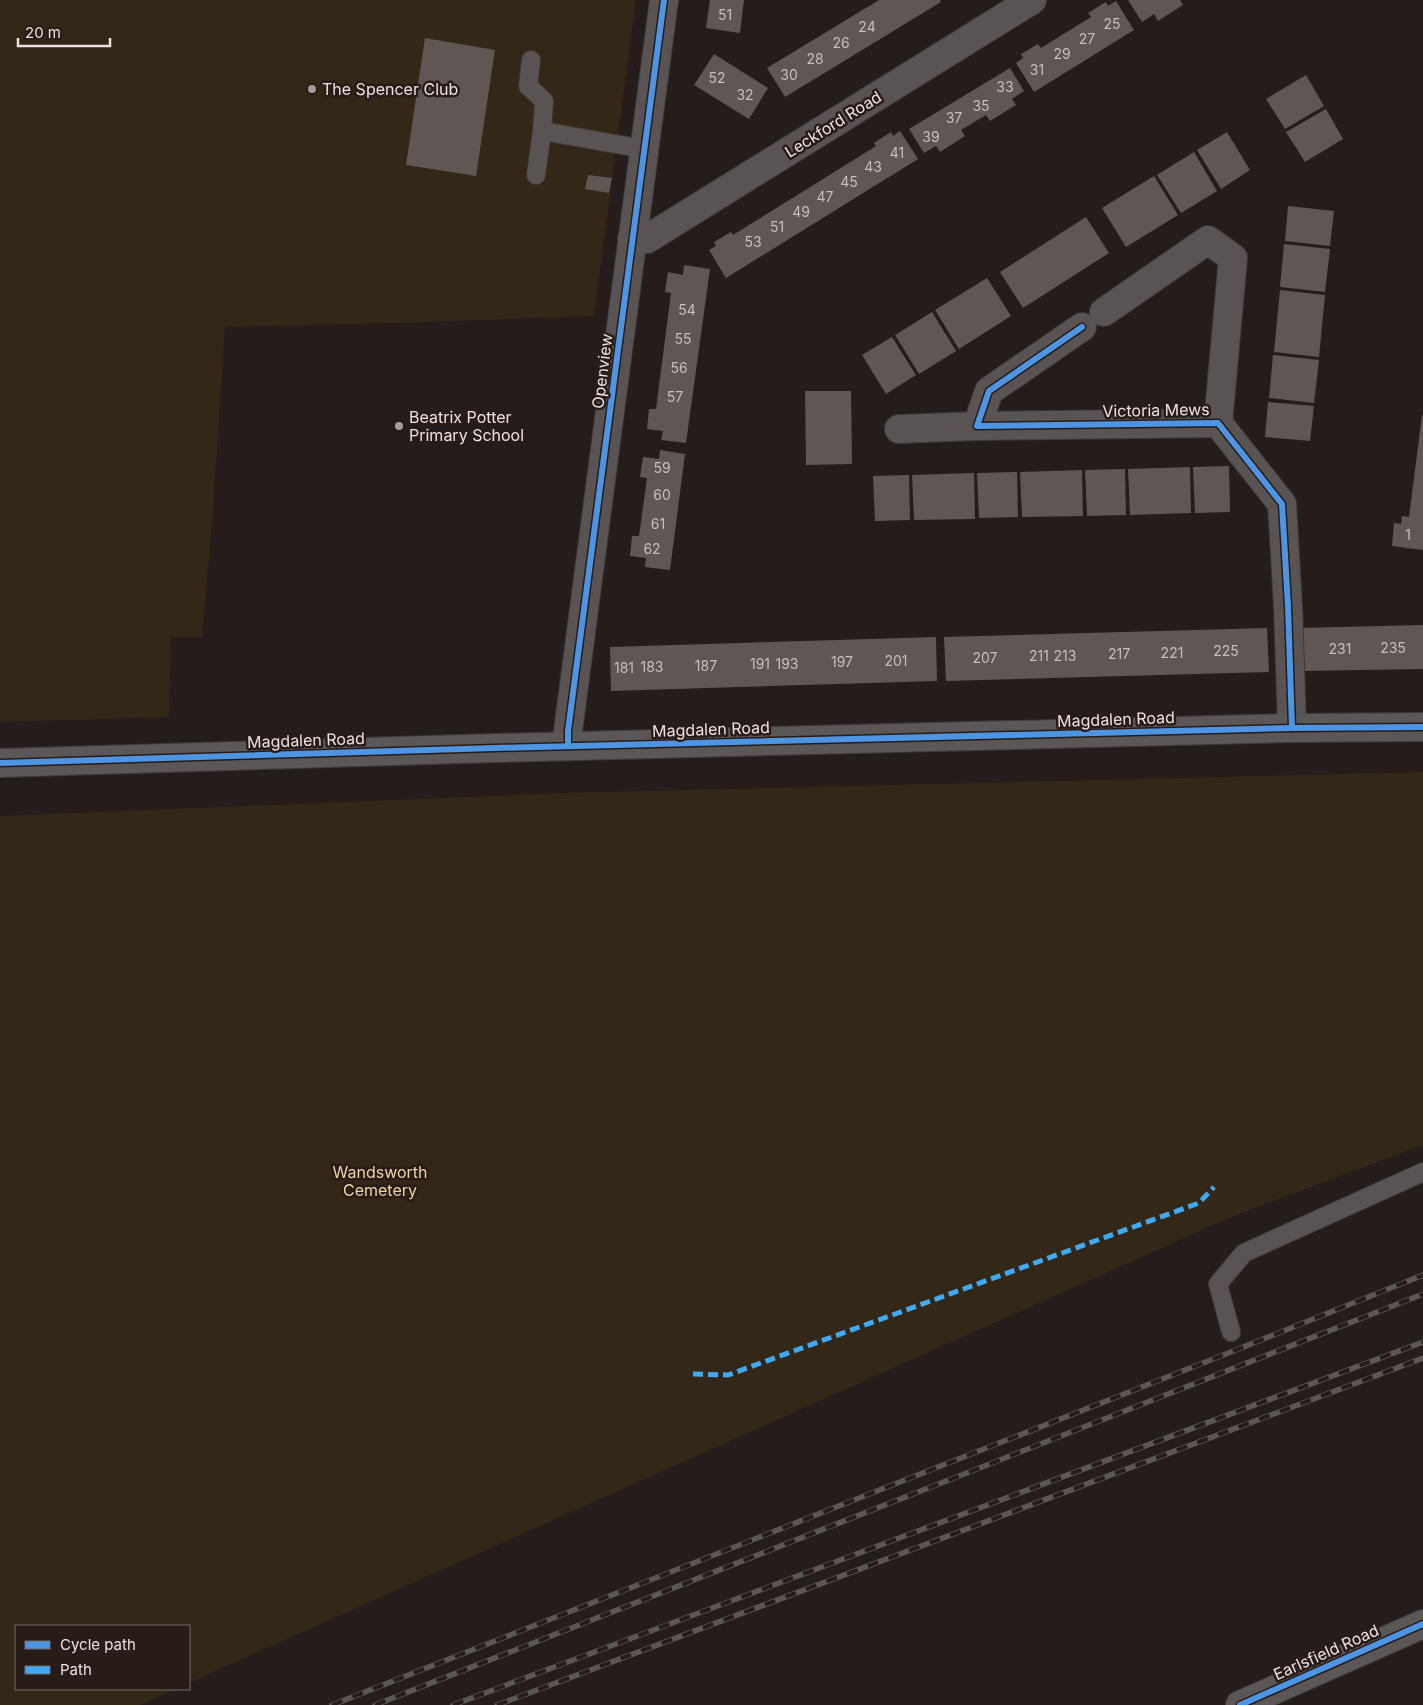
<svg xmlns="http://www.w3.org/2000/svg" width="1423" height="1705" viewBox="0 0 1423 1705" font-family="Inter,sans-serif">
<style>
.green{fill:#332717}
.building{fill:#5f5753}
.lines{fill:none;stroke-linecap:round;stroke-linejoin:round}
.lane-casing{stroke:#3f3938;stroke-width:20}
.street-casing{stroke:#3f3938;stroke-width:30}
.secondary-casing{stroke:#3f3938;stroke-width:30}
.lane{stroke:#595453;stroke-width:18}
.street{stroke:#595453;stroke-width:28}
.secondary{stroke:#5c5757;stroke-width:28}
.rail-casing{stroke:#5b5757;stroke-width:5.5}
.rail{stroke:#271c18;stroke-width:4;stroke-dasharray:11;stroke-linecap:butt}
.quiet{stroke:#3fa9f5;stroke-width:5;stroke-dasharray:10 5;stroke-linecap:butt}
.cycleway-casing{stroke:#271c18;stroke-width:9}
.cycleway{stroke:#4d94e3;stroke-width:6}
.poi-dot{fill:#a59d9b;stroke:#271c18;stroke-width:2}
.labels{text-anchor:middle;stroke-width:5;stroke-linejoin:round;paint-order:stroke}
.number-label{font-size:14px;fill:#c8bfbd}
.poi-label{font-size:16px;fill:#ebe2e0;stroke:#271c18;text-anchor:start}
.street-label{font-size:16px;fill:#ebe2e0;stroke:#271c18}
.park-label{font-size:16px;fill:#f1d3a1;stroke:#271c18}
</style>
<rect width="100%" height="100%" fill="#241d1c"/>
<!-- green -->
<g class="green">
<polygon points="0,0 636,0 594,316 399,323 225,327 212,526 202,637 171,637 169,717 0,722"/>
<polygon points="1423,772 1423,1145 1236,1215 189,1683 189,1626 16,1626 16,1689 177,1689 140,1705 0,1705 0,816 564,793"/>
</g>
<!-- building -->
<g class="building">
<polygon points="710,0 744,0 740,33 706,28"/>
<polygon points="879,0 940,0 941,2 785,97 767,68"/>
<polygon points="1128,0 1180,0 1183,5 1158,21 1154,14 1142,22"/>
<polygon points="1116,1 1134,30 1034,92 1016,63 1023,58 1021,54 1038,44 1041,48 1091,17 1088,13 1106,2 1108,6"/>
<polygon points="425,38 495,50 476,176 406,165"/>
<polygon points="714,54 768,88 749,119 694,85"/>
<polygon points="1010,68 1024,91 1012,99 1016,105 990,121 986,115 961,130 965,136 940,152 936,146 924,153 909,129"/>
<polygon points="1306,75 1324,106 1285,129 1266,99"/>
<polygon points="1326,109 1343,139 1305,162 1286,132"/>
<polygon points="900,131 918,159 726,278 709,250 716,246 714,242 731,232 733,235 876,146 874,143 891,132 893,136"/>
<polygon points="1227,132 1250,170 1221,189 1197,150"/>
<polygon points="1194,152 1217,191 1181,213 1157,175"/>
<polygon points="588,175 612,178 609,193 585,189"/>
<polygon points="1154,176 1178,215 1126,247 1102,208"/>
<polygon points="1288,206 1334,211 1330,246 1285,241"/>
<polygon points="1086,217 1109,253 1023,308 1000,272"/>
<polygon points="1284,244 1330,249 1325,292 1280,287"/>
<polygon points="684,265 710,269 686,443 661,440 663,431 647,429 649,409 656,409 671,293 665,292 668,272 683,275"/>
<polygon points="987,278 1011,316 959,349 935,310"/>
<polygon points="1280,290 1325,295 1319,357 1274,352"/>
<polygon points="932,312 956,351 919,374 895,335"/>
<polygon points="892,337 916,375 886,394 862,355"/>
<polygon points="1273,355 1319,360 1314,403 1269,398"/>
<polygon points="805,391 851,391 852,464 806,465"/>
<polygon points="1268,402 1314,406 1310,441 1265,437"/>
<polygon points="1422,415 1423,415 1423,550 1392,546 1394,523 1401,524 1402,516 1409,517"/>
<polygon points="660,450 685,454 670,570 645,567 646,558 630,556 632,536 639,536 647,478 640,477 643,457 659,459"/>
<polygon points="1229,466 1230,512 1195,513 1193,467"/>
<polygon points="1190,467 1191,513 1130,515 1128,469"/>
<polygon points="1125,469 1126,515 1087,516 1085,470"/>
<polygon points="1082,470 1083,516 1022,517 1020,472"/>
<polygon points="1017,472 1018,517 979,518 977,473"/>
<polygon points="974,473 975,519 914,520 912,475"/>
<polygon points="909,475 910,520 875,521 873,476"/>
<polygon points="1423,625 1423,669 1298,671 1297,628"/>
<polygon points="1267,628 1269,672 946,681 944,637"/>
<polygon points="936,637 937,681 611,691 610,647"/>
</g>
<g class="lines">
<defs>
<g id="lane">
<polyline points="531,60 528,86 544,101 542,131 536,175"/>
<polyline points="542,131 644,149"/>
<polyline points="1231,1332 1218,1284 1244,1253 1423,1172"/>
</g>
<g id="street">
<polyline points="632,239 647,239 1032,0"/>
<polyline points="1104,312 1208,240 1233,258 1218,423"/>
<polyline points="1082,327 989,391 977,426 1218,423 1282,504 1288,606 1292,728"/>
<polyline points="899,429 977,426"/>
<polyline points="568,746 568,731 664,0"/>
</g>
<g id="secondary">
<polyline points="0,763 495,748 1292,728 1423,727"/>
<polyline points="1240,1705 1423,1624"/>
</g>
</defs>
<!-- lane casing -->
<use href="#lane" class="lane-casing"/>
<!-- street casing -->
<use href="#street" class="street-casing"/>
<!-- secondary casing -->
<use href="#secondary" class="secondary-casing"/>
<!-- lane -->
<use href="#lane" class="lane"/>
<!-- street -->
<use href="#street" class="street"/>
<!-- secondary -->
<use href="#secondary" class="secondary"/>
<defs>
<g id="rail">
<polyline points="332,1705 1231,1352 1423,1275"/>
<polyline points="375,1705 1423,1294"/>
<polyline points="453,1705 1423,1342"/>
<polyline points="497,1705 1423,1358"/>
</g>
</defs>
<!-- rail casing -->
<use href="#rail" class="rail-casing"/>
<!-- rail -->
<use href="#rail" class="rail"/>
<!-- quiet -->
<polyline class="quiet" points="693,1374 728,1375 1199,1203 1214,1187"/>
<defs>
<g id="cycleway">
<polyline points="1082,327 989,391 977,426 1218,423 1282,504 1288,606 1292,728"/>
<polyline points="568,746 568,731 664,0"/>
<polyline points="0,763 495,748 1292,728 1423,727"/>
<polyline points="1240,1705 1423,1624"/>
</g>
</defs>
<!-- cycleway casing -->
<use href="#cycleway" class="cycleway-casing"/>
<!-- cycleway -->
<use href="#cycleway" class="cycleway"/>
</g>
<!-- markers -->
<g class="poi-dot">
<circle cx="312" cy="89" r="5"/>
<circle cx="399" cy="426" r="5"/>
</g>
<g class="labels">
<!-- number labels -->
<g class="number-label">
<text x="725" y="20">51</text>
<text x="1112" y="29">25</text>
<text x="867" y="32">24</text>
<text x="1087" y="44">27</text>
<text x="841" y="48">26</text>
<text x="1062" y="59">29</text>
<text x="815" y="64">28</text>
<text x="1037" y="75">31</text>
<text x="789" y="80">30</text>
<text x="717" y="83">52</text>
<text x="1005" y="92">33</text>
<text x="745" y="100">32</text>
<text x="981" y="111">35</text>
<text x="954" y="123">37</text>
<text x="931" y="142">39</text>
<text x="897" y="158">41</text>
<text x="873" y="172">43</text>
<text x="849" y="187">45</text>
<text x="825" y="202">47</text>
<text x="801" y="217">49</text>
<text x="777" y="232">51</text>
<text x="753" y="247">53</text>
<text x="687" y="315">54</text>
<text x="683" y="344">55</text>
<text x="679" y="373">56</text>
<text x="675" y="402">57</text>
<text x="662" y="473">59</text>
<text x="662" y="500">60</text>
<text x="658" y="529">61</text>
<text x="1408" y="540">1</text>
<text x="652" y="554">62</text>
<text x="1393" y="653">235</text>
<text x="1340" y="654">231</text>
<text x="1226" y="656">225</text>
<text x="1172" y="658">221</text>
<text x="1119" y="659">217</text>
<text x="1039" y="661">211</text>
<text x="1065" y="661">213</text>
<text x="985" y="663">207</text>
<text x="896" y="666">201</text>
<text x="842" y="667">197</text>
<text x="760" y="669">191</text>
<text x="787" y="669">193</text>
<text x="706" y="671">187</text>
<text x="652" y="672">183</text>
<text x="624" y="673">181</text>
</g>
<!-- poi labels -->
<g class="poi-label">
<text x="322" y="95">The Spencer Club</text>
<text x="409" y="423">Beatrix Potter<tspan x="409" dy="18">Primary School</tspan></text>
</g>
<!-- street labels -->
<g class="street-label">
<text transform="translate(833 124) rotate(-32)" y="6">Leckford Road</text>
<text transform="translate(602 371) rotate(-83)" y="6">Openview</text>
<text transform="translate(1156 410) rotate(-1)" y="6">Victoria Mews</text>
<text transform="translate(1116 719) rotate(-2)" y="6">Magdalen Road</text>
<text transform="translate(711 729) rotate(-2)" y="6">Magdalen Road</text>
<text transform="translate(306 740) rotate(-2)" y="6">Magdalen Road</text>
<text transform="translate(1326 1652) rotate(-24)" y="6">Earlsfield Road</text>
</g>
<!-- park labels -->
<g class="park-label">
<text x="380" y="1178">Wandsworth<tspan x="380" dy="18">Cemetery</tspan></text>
</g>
</g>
<!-- legend -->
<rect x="15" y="1625" width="175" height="65" fill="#271c18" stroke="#756b68"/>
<rect x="25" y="1641" width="25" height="8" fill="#4d94e3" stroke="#756b68"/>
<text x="60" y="1650" font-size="15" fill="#ebe2e0">Cycle path</text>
<rect x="25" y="1666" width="25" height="8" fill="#3fa9f5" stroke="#756b68"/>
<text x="60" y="1675" font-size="15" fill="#ebe2e0">Path</text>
<!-- scale -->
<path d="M18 38v8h92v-8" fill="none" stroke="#ebe2e0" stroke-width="2.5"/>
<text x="25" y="38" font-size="15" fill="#ebe2e0" stroke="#271c18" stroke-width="4" paint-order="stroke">20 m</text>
</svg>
